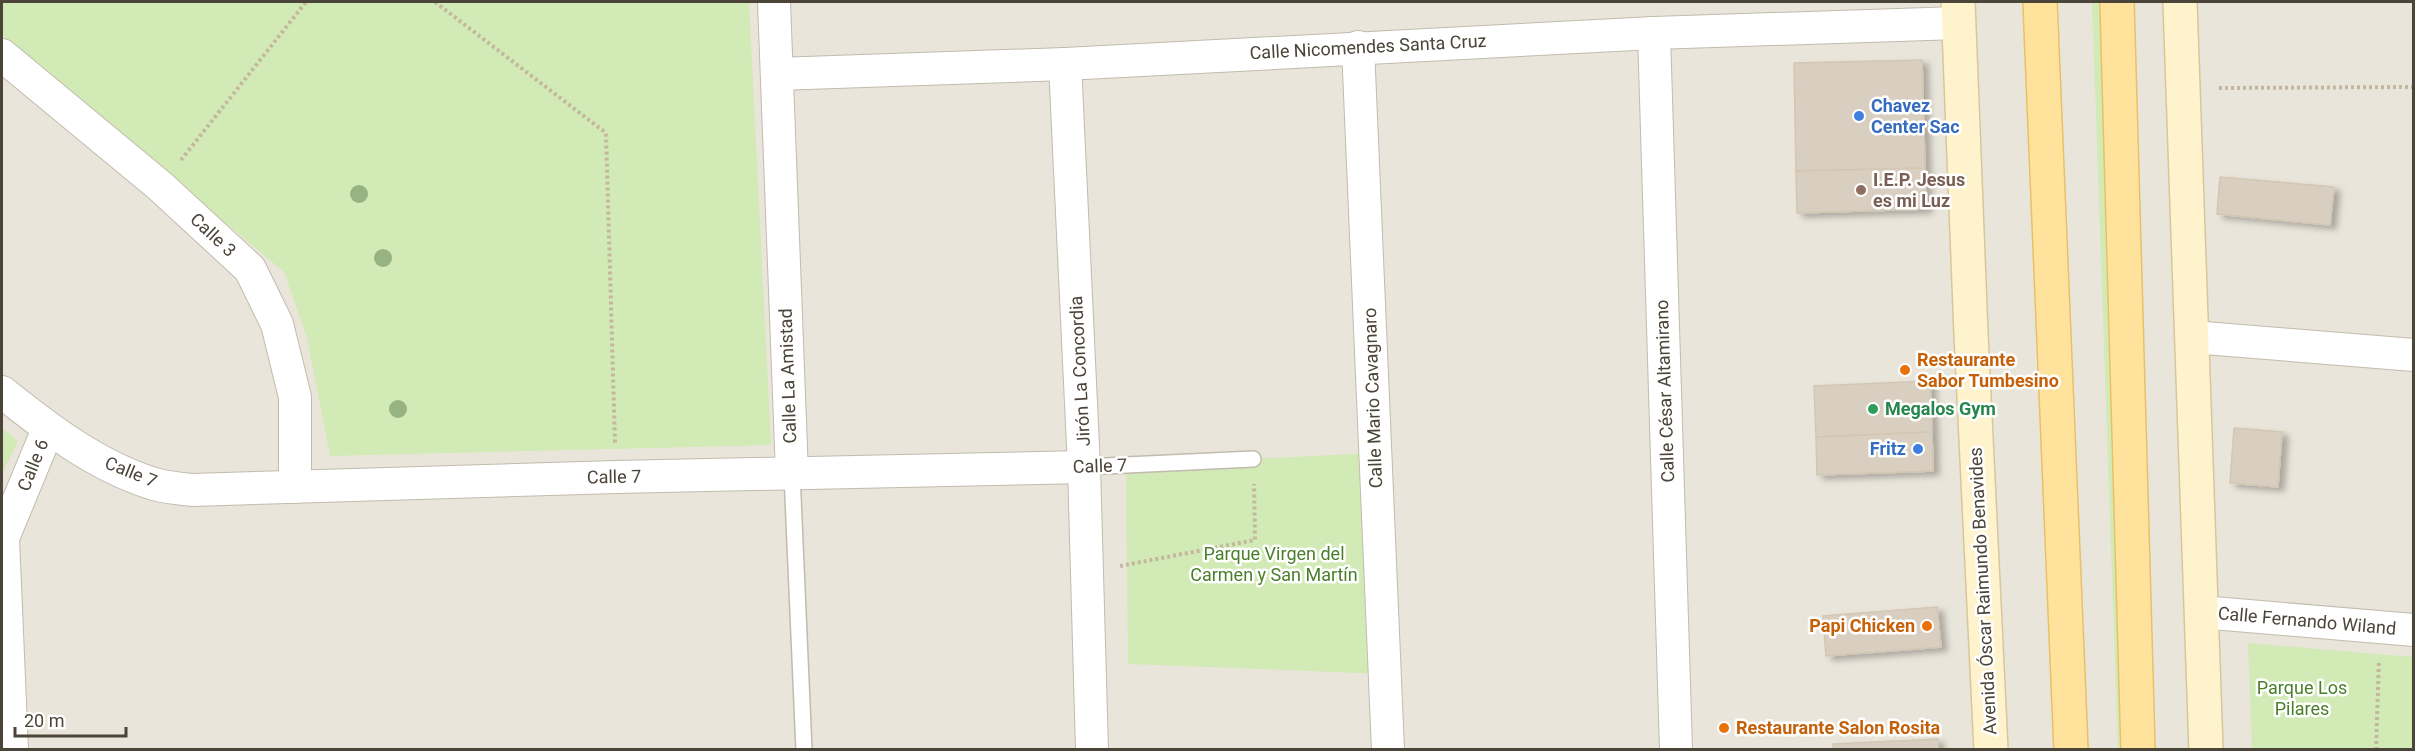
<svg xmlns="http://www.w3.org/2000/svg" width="2415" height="751" viewBox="0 0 2415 751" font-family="Roboto,sans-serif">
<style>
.residential{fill:#eae5da}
.green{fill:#d2eab5}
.building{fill:#d8cfc1;stroke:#d3c7b4;stroke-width:1.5;filter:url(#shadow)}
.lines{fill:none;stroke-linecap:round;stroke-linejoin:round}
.service-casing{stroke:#c2bbae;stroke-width:18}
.minor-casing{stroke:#c2bbae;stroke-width:34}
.secondary-casing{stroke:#d6c79b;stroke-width:36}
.primary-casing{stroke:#e6c16a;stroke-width:36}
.path{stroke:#c4b79f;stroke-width:4;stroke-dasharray:3 3;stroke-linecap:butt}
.service{stroke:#fff;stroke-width:15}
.minor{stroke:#fff;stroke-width:32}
.secondary{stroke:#fff3cd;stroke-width:33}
.primary{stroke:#ffe39c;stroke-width:33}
.tree{fill:#97b381}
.shop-dot{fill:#3f7fe0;stroke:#fff;stroke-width:2}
.education-dot{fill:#8d6e63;stroke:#fff;stroke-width:2}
.food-dot{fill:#e8710a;stroke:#fff;stroke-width:2}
.leisure-dot{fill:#2e9e5b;stroke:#fff;stroke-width:2}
.labels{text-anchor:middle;stroke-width:5;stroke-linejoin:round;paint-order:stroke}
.street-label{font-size:18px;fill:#4b4439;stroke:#fff}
.shop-label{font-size:18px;font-weight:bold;fill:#366cbe;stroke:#fff;text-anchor:start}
.education-label{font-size:18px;font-weight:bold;fill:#785e54;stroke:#fff;text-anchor:start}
.food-label{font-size:18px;font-weight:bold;fill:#c56008;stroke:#fff;text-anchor:start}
.leisure-label{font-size:18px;font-weight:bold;fill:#27864d;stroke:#fff;text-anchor:start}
.park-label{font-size:18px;fill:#4a7f2a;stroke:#fff}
</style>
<defs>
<filter id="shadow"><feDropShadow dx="6" dy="4" stdDeviation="3" flood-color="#0004"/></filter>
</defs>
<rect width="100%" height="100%" fill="#f6f3ec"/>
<!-- residential -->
<rect class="residential" x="2" y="2" width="2411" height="747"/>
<!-- green -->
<g class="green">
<polygon points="2,2 749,2 771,445 330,456 307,338 284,272 2,35"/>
<polygon points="2092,2 2110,2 2132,749 2118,749"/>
<polygon points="2,428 18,441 2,474"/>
<polygon points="1375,453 1385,674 1128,664 1126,465"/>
<polygon points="2248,643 2413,657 2413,749 2252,749"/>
</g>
<!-- building -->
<g class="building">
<polygon points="1922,60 1925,168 1796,171 1794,63"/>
<polygon points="1925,168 1926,209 1797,213 1796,171"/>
<polygon points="2220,177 2334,187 2330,225 2217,214"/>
<polygon points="1930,381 1932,432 1816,437 1814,386"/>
<polygon points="2234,428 2282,432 2278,487 2230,483"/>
<polygon points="1932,432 1933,471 1817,475 1816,437"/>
<polygon points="1937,607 1941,647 1826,656 1823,616"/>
<polygon points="1938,739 1938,750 1833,750 1833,744"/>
</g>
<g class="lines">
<defs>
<g id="service">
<polyline points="1084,467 1253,459"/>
<polyline points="792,474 804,750"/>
</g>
<g id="minor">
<polyline points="774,2 792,474"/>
<polyline points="1654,33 1676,750"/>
<polyline points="1358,47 1388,750"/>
<polyline points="2,55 160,186 250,269 277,324 295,397 295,487"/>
<polyline points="1065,64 1084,467 1092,750"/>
<polyline points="777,74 1065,64 1654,33 1958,23"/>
<polyline points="2192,337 2414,355"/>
<path d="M2,392C47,428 95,465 151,483C164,488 179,488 192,490L616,477L1084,467"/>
<polyline points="2201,612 2414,630"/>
<polyline points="12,750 3,538 48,429"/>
</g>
<g id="secondary">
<polyline points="1958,2 1971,334 1991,750"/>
<polyline points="2180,2 2206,750"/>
</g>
<g id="primary">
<polyline points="2040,2 2071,750"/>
<polyline points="2117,2 2138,750"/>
</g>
</defs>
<!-- service casing -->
<use href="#service" class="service-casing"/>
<!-- minor casing -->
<use href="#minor" class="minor-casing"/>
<!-- secondary casing -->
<use href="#secondary" class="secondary-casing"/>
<!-- primary casing -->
<use href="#primary" class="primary-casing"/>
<!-- path -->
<g class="path">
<polyline points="435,2 606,133 615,444"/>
<polyline points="2219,88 2414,87"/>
<polyline points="181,160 306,2"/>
<polyline points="1120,566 1255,540 1254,484"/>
<polyline points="2376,750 2379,660"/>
</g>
<!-- service -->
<use href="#service" class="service"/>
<!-- minor -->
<use href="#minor" class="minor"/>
<!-- secondary -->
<use href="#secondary" class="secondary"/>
<!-- primary -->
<use href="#primary" class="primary"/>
</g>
<!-- trees -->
<g class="tree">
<circle cx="359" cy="194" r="9"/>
<circle cx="383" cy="258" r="9"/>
<circle cx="398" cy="409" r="9"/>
</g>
<!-- markers -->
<g class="shop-dot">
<circle cx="1859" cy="116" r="6"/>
<circle cx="1918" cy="449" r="6"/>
</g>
<circle class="education-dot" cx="1861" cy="190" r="6"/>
<g class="food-dot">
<circle cx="1905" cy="370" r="6"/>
<circle cx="1927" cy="626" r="6"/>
<circle cx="1724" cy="728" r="6"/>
</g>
<circle class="leisure-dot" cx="1873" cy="409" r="6"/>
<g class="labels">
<!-- street labels -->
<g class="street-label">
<text transform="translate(1368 47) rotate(-3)" y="6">Calle Nicomendes Santa Cruz</text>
<text transform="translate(213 235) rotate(43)" y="6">Calle 3</text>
<text transform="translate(1080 371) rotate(-93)" y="6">Jirón La Concordia</text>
<text transform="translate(788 376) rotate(-92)" y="6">Calle La Amistad</text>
<text transform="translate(1665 391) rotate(-92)" y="6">Calle César Altamirano</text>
<text transform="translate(1373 398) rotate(-92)" y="6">Calle Mario Cavagnaro</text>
<text transform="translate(33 465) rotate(-68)" y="6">Calle 6</text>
<text transform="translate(1100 466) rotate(-2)" y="6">Calle 7</text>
<text transform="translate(131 472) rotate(22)" y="6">Calle 7</text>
<text transform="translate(614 477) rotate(-1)" y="6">Calle 7</text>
<text transform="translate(1983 591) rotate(-93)" y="6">Avenida Óscar Raimundo Benavides</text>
<text transform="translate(2307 621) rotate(5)" y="6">Calle Fernando Wiland</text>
</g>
<!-- shop labels -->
<g class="shop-label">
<text x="1871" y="112">Chavez<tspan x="1871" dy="21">Center Sac</tspan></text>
<text x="1906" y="455" text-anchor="end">Fritz</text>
</g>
<!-- education labels -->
<g class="education-label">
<text x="1873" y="186">I.E.P. Jesus<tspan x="1873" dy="21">es mi Luz</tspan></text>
</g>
<!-- food labels -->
<g class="food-label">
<text x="1917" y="366">Restaurante<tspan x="1917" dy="21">Sabor Tumbesino</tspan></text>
<text x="1915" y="632" text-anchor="end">Papi Chicken</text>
<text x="1736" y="734">Restaurante Salon Rosita</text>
</g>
<!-- leisure labels -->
<g class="leisure-label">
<text x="1885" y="415">Megalos Gym</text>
</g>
<!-- park labels -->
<g class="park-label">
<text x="1274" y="560">Parque Virgen del<tspan x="1274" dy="21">Carmen y San Martín</tspan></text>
<text x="2302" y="694">Parque Los<tspan x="2302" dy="21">Pilares</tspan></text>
</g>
</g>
<!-- border -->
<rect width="2415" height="751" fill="none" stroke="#4b4439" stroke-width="6"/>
<!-- scale -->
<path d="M15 727v9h111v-9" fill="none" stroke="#4b4439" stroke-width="3"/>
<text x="24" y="727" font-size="18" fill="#4b4439" stroke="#ffffff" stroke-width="4.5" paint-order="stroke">20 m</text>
</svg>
